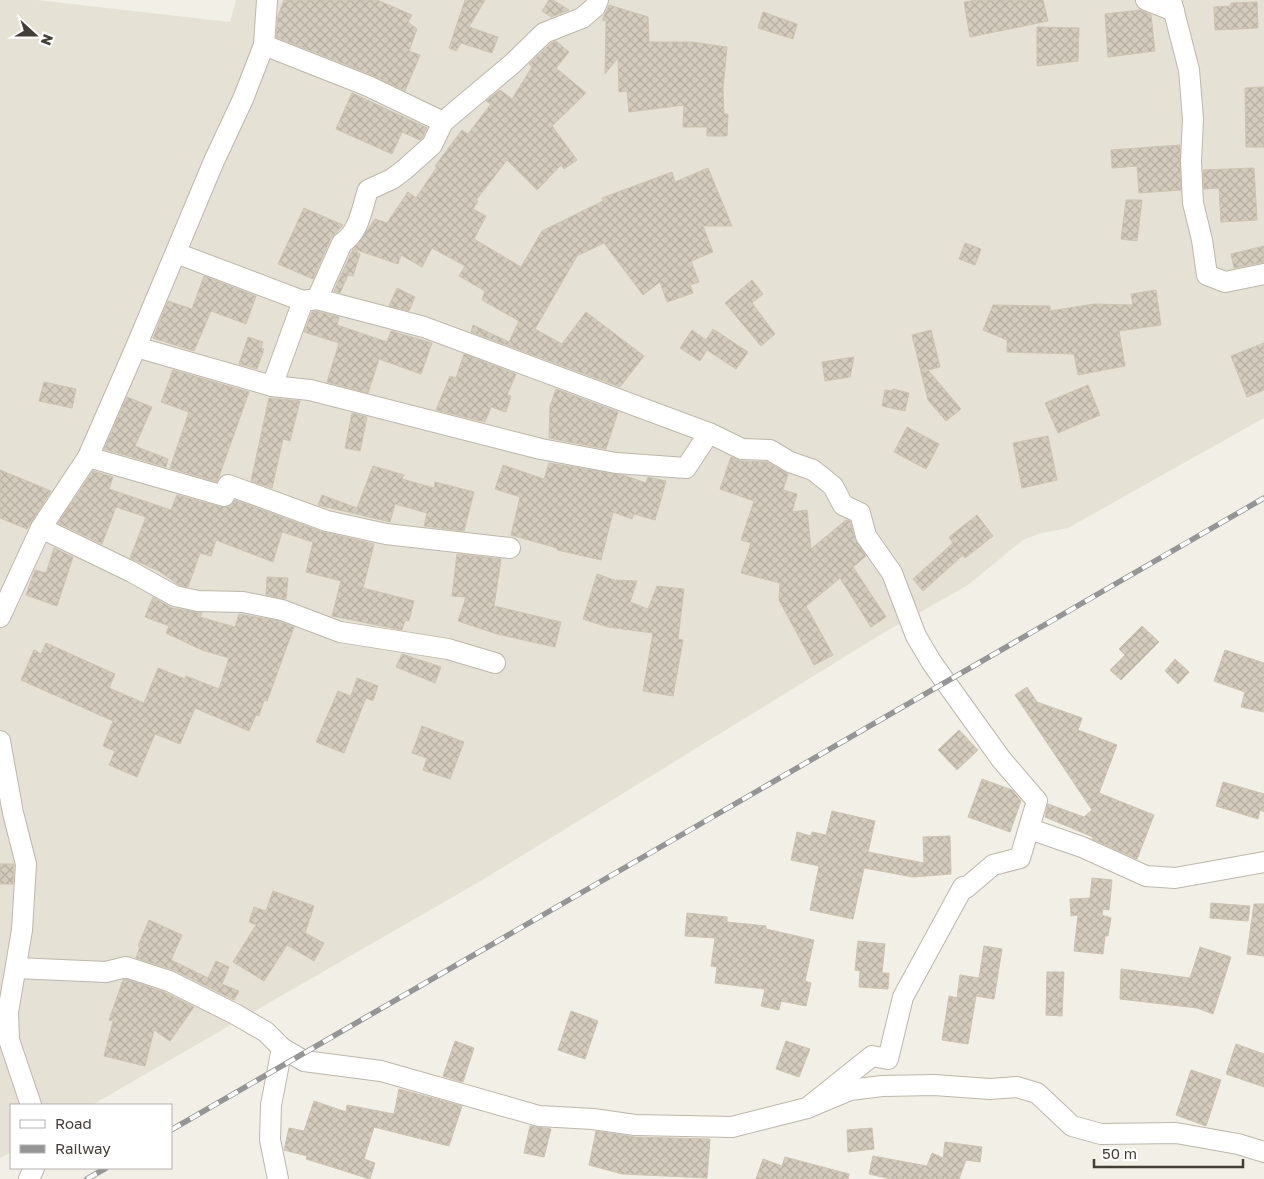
<svg xmlns="http://www.w3.org/2000/svg" width="1264" height="1179" viewBox="0 0 1264 1179" font-family="'Golos Text',sans-serif">
<style>
.residential{fill:#e5e1d5}
.building{fill:url(#building-cross-hatch);stroke:#cdc3b0}
.lines{fill:none;stroke-linecap:round;stroke-linejoin:round}
.minor-casing{stroke:#bdb7a9;stroke-width:22}
.minor{stroke:#fff;stroke-width:20}
.rail-casing{stroke:#959595;stroke-width:5.5}
.rail{stroke:#fff;stroke-width:4;stroke-dasharray:11;stroke-linecap:butt}
</style>
<defs>
<pattern id="building-cross-hatch" width="8" height="8" patternUnits="userSpaceOnUse" patternTransform="scale(1.25)"><rect width="8" height="8" fill="#d3cbbc"/><path d="M0 0l8 8M0 8l8-8" fill="none" stroke="#b6afa2"/></pattern>
</defs>
<rect width="100%" height="100%" fill="#f2efe6"/>
<!-- residential -->
<polygon class="residential" points="0,0 37,0 230,22 236,0 1264,0 1264,418 1068,528 1038,534 1023,540 968,585 880,635 484,879 92,1105 11,1105 11,1152 0,1158"/>
<!-- building -->
<g class="building">
<polygon points="284,0 377,0 412,15 408,22 417,29 409,51 420,55 405,91 372,75 276,37 278,16"/>
<polygon points="465,0 485,0 469,27 498,37 492,53 461,43 456,51 449,48"/>
<polygon points="549,0 553,0 569,10 551,17 542,11"/>
<polygon points="978,0 1043,0 1048,21 970,37 964,2"/>
<polygon points="1257,2 1258,28 1215,30 1214,7 1231,6 1231,3"/>
<polygon points="609,5 648,17 649,42 692,42 727,47 723,89 724,114 728,114 727,136 707,136 707,127 683,127 684,105 629,112 627,91 619,92 618,58 605,74 606,21 602,20"/>
<polygon points="1140,10 1151,15 1155,51 1108,57 1105,14"/>
<polygon points="763,12 797,24 793,39 758,28"/>
<polygon points="1037,27 1079,28 1078,61 1037,66"/>
<polygon points="556,41 569,52 556,68 586,93 552,126 577,160 564,169 561,165 537,190 507,160 476,200 478,201 473,209 486,216 474,239 521,267 542,231 603,201 602,198 672,172 675,182 708,168 732,226 703,226 713,252 691,261 699,282 690,285 693,293 667,302 660,282 643,295 604,243 577,256 535,329 562,344 586,312 644,356 620,387 471,332 473,325 509,342 519,321 482,300 485,291 459,276 465,266 432,248 422,267 401,255 398,264 354,249 375,219 387,223 408,192 416,198 437,167 435,166 462,130 468,134 491,104 486,101 500,90 512,99 532,67 529,64 551,43"/>
<polygon points="1264,87 1264,147 1246,147 1245,88"/>
<polygon points="352,93 427,128 422,138 420,140 402,132 392,154 336,129"/>
<polygon points="1180,145 1181,190 1139,193 1137,166 1112,168 1111,150"/>
<polygon points="1254,168 1257,220 1221,222 1219,188 1204,189 1203,170"/>
<polygon points="1126,200 1142,200 1137,241 1121,239"/>
<polygon points="304,208 343,225 331,238 313,279 278,264"/>
<polygon points="965,243 981,249 975,265 959,259"/>
<polygon points="1264,246 1264,262 1234,268 1231,254"/>
<polygon points="353,249 360,254 353,276 348,275 340,293 334,291"/>
<polygon points="204,276 256,296 246,324 211,311 194,351 153,338 168,301 192,309"/>
<polygon points="752,280 763,294 752,303 775,334 761,346 725,303"/>
<polygon points="397,288 415,297 409,311 389,306"/>
<polygon points="1156,290 1161,325 1119,331 1125,366 1078,375 1074,354 1007,352 1007,340 983,330 993,305 1050,306 1050,311 1094,304 1133,305 1131,294"/>
<polygon points="316,311 339,317 337,325 387,342 391,331 432,343 421,374 379,359 368,393 327,382 339,343 304,332 312,312"/>
<polygon points="713,329 748,352 736,369 707,350 700,361 680,348 692,330 706,340"/>
<polygon points="931,330 940,367 928,370 961,409 946,421 928,400 912,335"/>
<polygon points="248,337 263,342 261,348 264,349 257,369 239,364"/>
<polygon points="1264,343 1264,390 1247,397 1231,356"/>
<polygon points="464,354 516,374 507,395 511,396 506,412 491,407 485,422 436,410 450,376 456,378"/>
<polygon points="854,357 850,377 825,381 822,362"/>
<polygon points="173,370 249,392 217,482 170,468 189,412 161,402"/>
<polygon points="44,382 76,389 72,408 39,401"/>
<polygon points="1088,385 1100,415 1058,433 1045,403"/>
<polygon points="556,389 618,412 606,449 549,438 550,406"/>
<polygon points="893,389 909,393 905,411 882,406 885,390 893,391"/>
<polygon points="127,397 152,407 135,446 168,459 166,467 104,449"/>
<polygon points="269,398 300,401 290,441 283,439 272,488 251,481"/>
<polygon points="352,413 367,417 360,451 345,448"/>
<polygon points="907,427 939,444 926,469 894,452"/>
<polygon points="1048,436 1057,480 1022,488 1013,443"/>
<polygon points="731,457 741,461 767,462 788,474 783,490 797,494 792,512 807,510 811,549 846,520 850,521 855,539 866,556 853,567 886,617 871,627 840,578 806,606 833,655 814,665 779,600 780,583 741,573 751,543 741,540 754,501 720,489"/>
<polygon points="549,463 623,475 646,483 648,477 666,481 655,520 634,514 632,519 613,512 601,560 557,550 557,548 511,535 520,497 495,489 503,465 544,479"/>
<polygon points="373,466 404,475 402,479 434,488 435,482 474,492 464,531 424,526 427,513 395,504 390,522 318,505 322,495 357,508"/>
<polygon points="0,470 51,491 27,529 0,518"/>
<polygon points="93,471 113,477 109,489 171,510 177,495 221,507 231,505 235,500 323,532 374,544 363,588 414,601 409,621 405,620 402,630 332,616 341,581 306,572 313,542 282,532 273,562 216,540 211,556 200,553 188,587 179,585 159,571 130,558 146,517 116,507 102,544 58,523"/>
<polygon points="977,515 993,536 965,558 963,555 923,591 913,579 953,543 949,537"/>
<polygon points="54,548 73,557 57,606 26,595 35,570 46,573"/>
<polygon points="457,554 501,559 494,606 561,622 555,647 497,634 458,621 466,597 452,596"/>
<polygon points="597,574 614,580 637,581 630,602 648,609 657,586 684,589 678,639 683,640 673,696 643,691 653,633 608,627 583,619"/>
<polygon points="267,577 288,578 286,599 266,595"/>
<polygon points="153,597 172,608 202,613 200,617 235,627 239,614 279,621 294,627 267,701 264,700 259,716 256,715 249,731 195,708 180,744 155,734 137,777 109,765 115,751 103,746 113,721 21,680 34,650 41,654 46,643 115,674 109,688 144,703 158,668 185,679 186,676 219,689 229,658 202,650 166,633 169,626 145,617"/>
<polygon points="1142,626 1159,642 1121,680 1110,670 1125,655 1119,649"/>
<polygon points="1225,650 1264,663 1264,712 1241,707 1245,692 1214,681"/>
<polygon points="402,654 441,667 435,683 396,667"/>
<polygon points="1175,659 1189,672 1178,684 1165,671"/>
<polygon points="357,678 378,686 373,701 366,698 344,753 316,742 338,691 351,696"/>
<polygon points="1027,687 1037,702 1082,718 1078,730 1117,745 1099,793 1154,815 1137,859 1092,839 1093,837 1045,817 1048,804 1084,817 1092,810 1015,695"/>
<polygon points="422,726 464,742 450,779 423,770 427,758 412,753"/>
<polygon points="959,730 978,750 957,770 938,750"/>
<polygon points="982,779 1012,790 1021,801 1010,832 968,817"/>
<polygon points="1223,782 1264,794 1264,812 1260,810 1258,819 1216,806"/>
<polygon points="832,811 875,821 868,852 924,863 923,837 950,836 951,874 913,877 864,868 853,919 810,910 819,866 791,860 797,832 811,836 812,832 826,835"/>
<polygon points="0,864 14,864 13,884 0,884"/>
<polygon points="1092,878 1112,880 1109,910 1103,909 1102,915 1111,918 1108,936 1105,936 1103,954 1074,951 1078,915 1071,916 1070,899 1090,898"/>
<polygon points="273,891 314,906 305,933 324,943 314,961 287,945 264,981 233,962 256,925 249,922 254,907 266,911"/>
<polygon points="1211,903 1250,906 1248,921 1210,918"/>
<polygon points="1254,904 1264,904 1264,956 1247,954"/>
<polygon points="687,913 727,917 727,922 766,926 766,929 814,940 805,981 811,983 806,1006 781,1001 779,1010 761,1006 765,989 715,983 717,967 711,966 715,938 685,936"/>
<polygon points="149,920 182,935 171,960 208,978 216,961 229,967 222,984 239,991 234,1000 174,970 136,958 140,947 138,946"/>
<polygon points="858,941 885,944 882,973 889,973 888,989 859,987 860,971 855,970"/>
<polygon points="984,946 1002,949 994,999 976,996 968,1044 942,1040 949,996 957,998 960,975 979,978"/>
<polygon points="1200,947 1231,957 1213,1014 1197,1008 1120,999 1121,969 1190,978"/>
<polygon points="1047,972 1064,972 1062,1016 1046,1015"/>
<polygon points="126,979 164,992 194,1007 170,1041 154,1030 145,1066 104,1056 113,1021 109,1020 123,980"/>
<polygon points="571,1011 598,1021 585,1059 558,1050"/>
<polygon points="455,1041 474,1048 463,1082 443,1076"/>
<polygon points="786,1041 810,1049 799,1077 776,1069"/>
<polygon points="1236,1044 1264,1054 1264,1087 1226,1074"/>
<polygon points="1191,1070 1221,1080 1206,1126 1176,1115"/>
<polygon points="399,1089 462,1106 449,1146 374,1127 364,1159 375,1163 370,1179 306,1159 307,1156 284,1150 289,1128 304,1131 314,1101 346,1112 347,1105 394,1114"/>
<polygon points="530,1126 551,1129 544,1157 524,1153"/>
<polygon points="872,1128 874,1149 848,1152 847,1130"/>
<polygon points="596,1131 635,1137 710,1139 707,1178 622,1174 589,1165"/>
<polygon points="945,1142 982,1147 980,1162 966,1160 959,1179 891,1179 869,1174 873,1156 927,1166 932,1153 943,1158"/>
<polygon points="785,1157 849,1174 848,1179 756,1179 763,1159 782,1166"/>
</g>
<g class="lines">
<defs>
<g id="minor">
<polyline points="1146,0 1174,11"/>
<polyline points="1171,0 1189,70 1193,119 1191,161 1193,203 1202,240 1207,275 1225,282 1264,274"/>
<polyline points="264,45 368,86 443,122"/>
<polyline points="176,253 303,301 317,299 424,327 709,433 742,449 770,450 790,462 813,470 833,486 843,505 860,513 866,536 892,573 916,636 932,663 1001,759 1037,801 1020,858 993,865 966,888 963,887 903,997 888,1059 872,1056 807,1108"/>
<path d="M317,299L342,243C359,233 362,208 368,190L392,179L404,170L432,145L443,122L512,64L544,33L582,18L595,7L598,0"/>
<polyline points="136,347 272,386 310,390 541,449 616,463 686,468 709,433"/>
<polyline points="272,386 303,301"/>
<polyline points="88,457 224,496 228,485 327,521 386,534 510,548"/>
<polyline points="41,528 130,571 175,596 198,601 243,602 282,610 340,632 448,649 495,663"/>
<polyline points="0,617 41,528 88,457 136,347 214,161 243,99 264,45 267,0"/>
<polyline points="0,741 13,813 26,864 22,930 8,1012 9,1040 31,1105"/>
<polyline points="1030,829 1082,847 1146,876 1175,878 1264,862"/>
<polyline points="16,968 106,972 126,967 169,981 235,1014 266,1032 282,1048 304,1061 381,1071 539,1116 593,1119 635,1125 732,1127 807,1108 850,1090 882,1086 934,1085 990,1089 1017,1087 1037,1093 1072,1126 1101,1134 1176,1133 1238,1144 1264,1152"/>
<polyline points="29,1179 34,1168"/>
<polyline points="278,1179 270,1140 271,1105 282,1048"/>
</g>
</defs>
<!-- minor casing -->
<use href="#minor" class="minor-casing"/>
<!-- minor -->
<use href="#minor" class="minor"/>
<defs>
<g id="rail">
<polyline points="171,1130 1264,498"/>
<polyline points="87,1179 106,1168"/>
</g>
</defs>
<!-- rail casing -->
<use href="#rail" class="rail-casing"/>
<!-- rail -->
<use href="#rail" class="rail"/>
</g>
<!-- legend -->
<rect x="10" y="1104" width="162" height="65" fill="#ffffff" stroke="#b4b2af"/>
<rect x="20" y="1120" width="25" height="8" fill="#ffffff" stroke="#b4b2af"/>
<text x="55" y="1129" font-size="15" fill="#443f36">Road</text>
<rect x="20" y="1145" width="25" height="8" fill="#959595" stroke="#b4b2af"/>
<text x="55" y="1154" font-size="15" fill="#443f36">Railway</text>
<!-- north arrow -->
<g transform="translate(35 35) rotate(111)" stroke="#ffffff" stroke-width="4" paint-order="stroke">
<path d="M0-4L9 19L0 12L-9 19Z" fill="#443f36"/>
<text y="-8" font-size="14" font-weight="bold" text-anchor="middle" fill="#443f36">N</text>
</g>
<!-- scale -->
<path d="M1094 1159v8h149v-8" fill="none" stroke="#443f36" stroke-width="2.5"/>
<text x="1102" y="1159" font-size="15" fill="#443f36" stroke="#ffffff" stroke-width="4" paint-order="stroke">50 m</text>
</svg>
